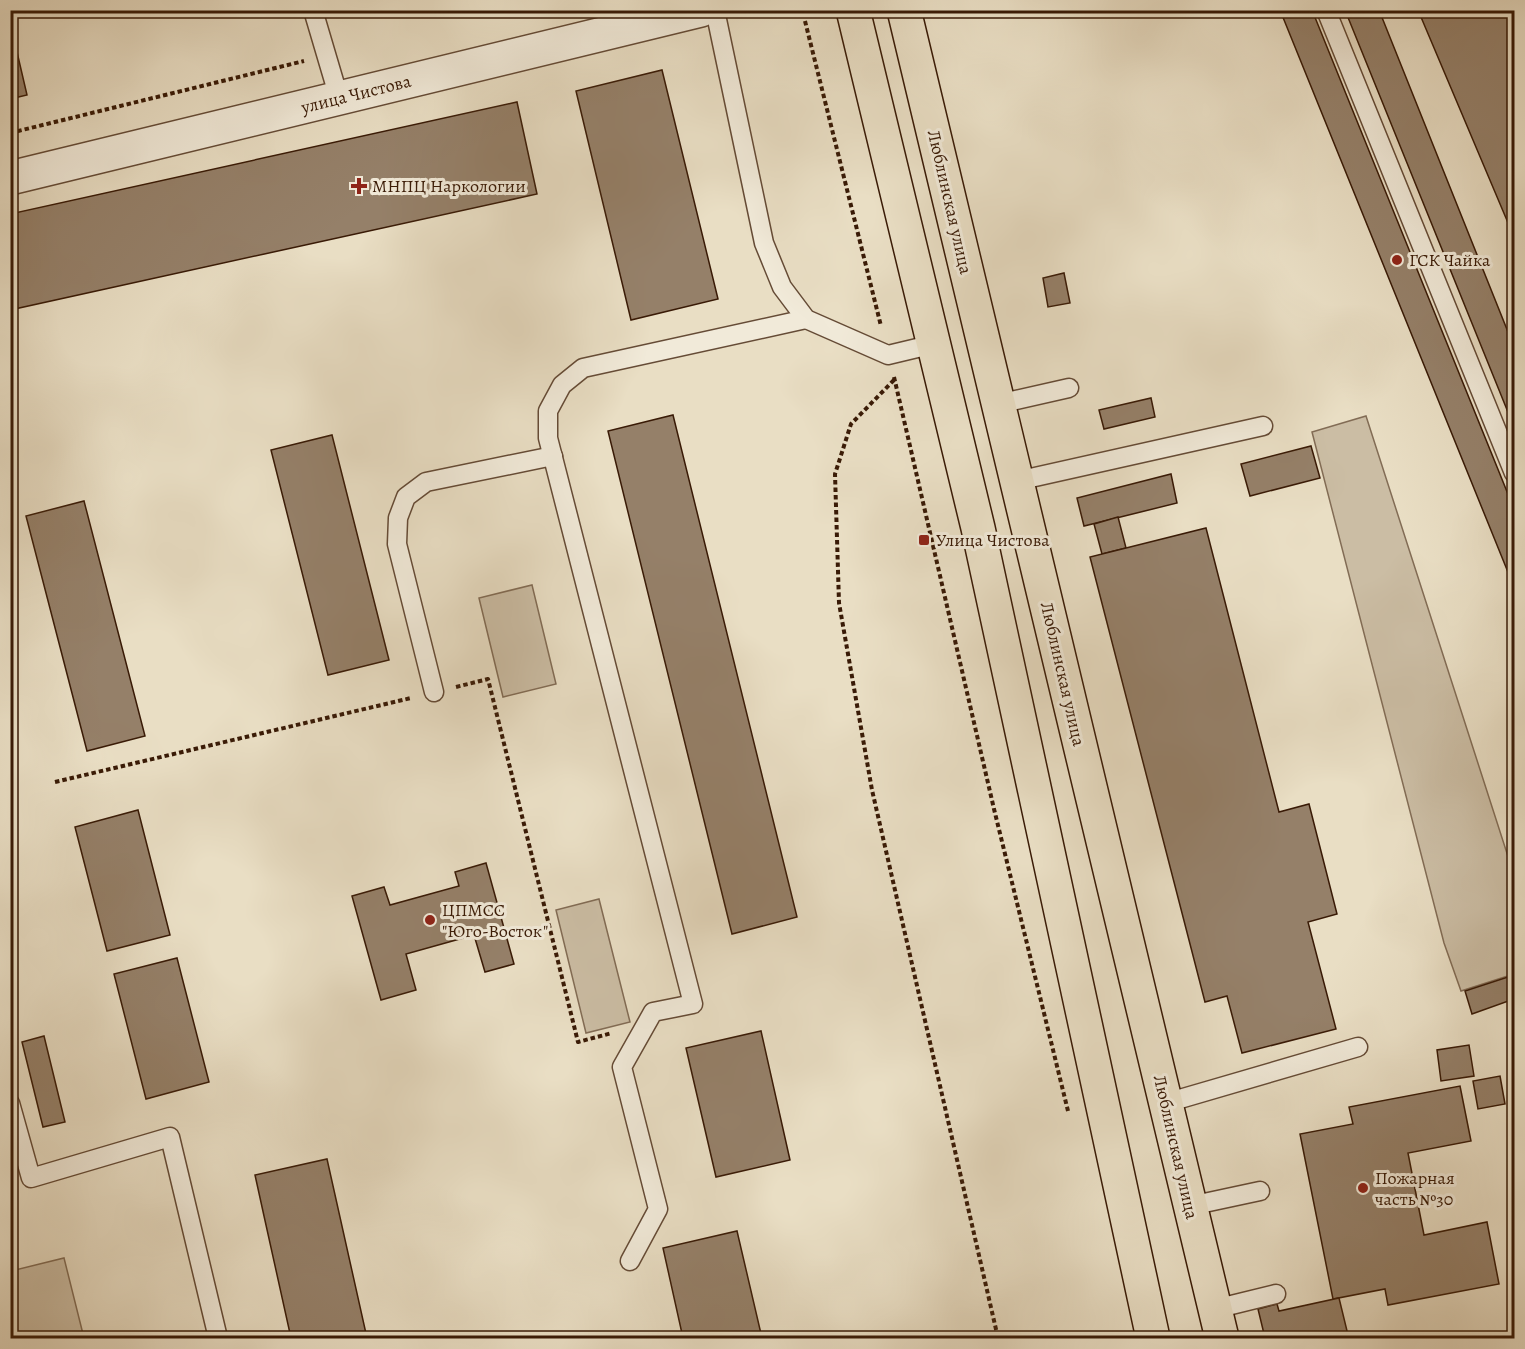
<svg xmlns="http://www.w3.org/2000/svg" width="1525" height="1349" viewBox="0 0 1525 1349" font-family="Alegreya,serif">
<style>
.green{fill:#cbbda4;stroke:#826c55;stroke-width:1.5}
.building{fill:#958069;stroke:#391a06;stroke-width:1.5}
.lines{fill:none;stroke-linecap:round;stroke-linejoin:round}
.service-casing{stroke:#654b36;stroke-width:21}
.tertiary-casing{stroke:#654b36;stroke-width:36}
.primary-casing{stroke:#391a06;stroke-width:36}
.path{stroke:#391a06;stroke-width:4;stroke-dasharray:4.5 3;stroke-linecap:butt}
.service{stroke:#f1ead9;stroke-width:18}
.tertiary{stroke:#f1ead9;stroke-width:33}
.primary{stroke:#e9dec4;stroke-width:33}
.poi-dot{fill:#8f2418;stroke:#f1ead9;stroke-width:2}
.labels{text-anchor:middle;stroke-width:6;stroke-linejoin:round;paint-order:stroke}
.street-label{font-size:18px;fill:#391a06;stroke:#f1ead9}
.poi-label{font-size:18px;fill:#391a06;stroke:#f1ead9;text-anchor:start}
</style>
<rect width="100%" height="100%" fill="#e9dec4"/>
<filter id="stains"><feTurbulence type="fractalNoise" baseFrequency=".00333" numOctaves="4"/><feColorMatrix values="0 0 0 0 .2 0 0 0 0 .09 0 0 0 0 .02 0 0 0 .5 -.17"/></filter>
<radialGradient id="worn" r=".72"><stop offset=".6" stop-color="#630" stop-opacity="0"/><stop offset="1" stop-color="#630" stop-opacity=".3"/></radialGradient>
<!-- green -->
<g class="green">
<polygon points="1366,416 1514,875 1514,974 1461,991 1444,943 1312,432"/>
<polygon points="532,585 556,684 503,697 479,598"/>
<polygon points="599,899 630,1022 586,1033 556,910"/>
<polygon points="64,1258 84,1338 11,1338 11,1271"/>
</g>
<!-- building -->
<g class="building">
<polygon points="1280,10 1312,10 1514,509 1514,587"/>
<polygon points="1345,10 1379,10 1514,347 1514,427"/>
<polygon points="1418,10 1514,10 1514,237"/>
<polygon points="10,22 27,95 10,99"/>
<polygon points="662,70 718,299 631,320 576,91"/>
<polygon points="517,102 537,194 10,310 10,214"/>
<polygon points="1064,273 1070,303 1048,307 1043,278"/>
<polygon points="1151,398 1155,417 1104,429 1099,410"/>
<polygon points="673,415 797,917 732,934 608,431"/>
<polygon points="332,435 389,660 328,675 271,450"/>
<polygon points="1311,446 1320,478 1250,496 1241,464"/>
<polygon points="1171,474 1177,503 1084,526 1077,498"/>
<polygon points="84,501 145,736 87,751 26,516"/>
<polygon points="1118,517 1126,548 1102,554 1094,524"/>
<polygon points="1206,528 1279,812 1309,804 1337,914 1308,922 1336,1029 1242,1053 1227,996 1205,1002 1090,557"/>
<polygon points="138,810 170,935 107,951 75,827"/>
<polygon points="486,863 514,964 485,972 474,935 406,954 416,990 381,1000 352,896 384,887 390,905 459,886 455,872"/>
<polygon points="177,958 209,1082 146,1099 114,974"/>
<polygon points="1514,975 1514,999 1472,1014 1465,991"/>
<polygon points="761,1031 790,1160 716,1177 686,1048"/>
<polygon points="44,1036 65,1122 43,1127 22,1042"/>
<polygon points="1469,1045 1474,1076 1441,1081 1437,1050"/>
<polygon points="1500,1076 1505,1104 1478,1109 1473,1081"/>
<polygon points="1460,1086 1471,1141 1408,1153 1424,1235 1487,1222 1499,1284 1388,1305 1385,1289 1333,1299 1300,1134 1353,1124 1349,1107"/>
<polygon points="327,1159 367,1338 291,1338 264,1216 255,1175"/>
<polygon points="737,1231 762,1338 683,1338 663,1248"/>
<polygon points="1339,1298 1348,1335 1334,1338 1265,1338 1258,1309 1277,1304 1279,1311"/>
</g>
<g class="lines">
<defs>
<g id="service">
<polyline points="313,10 339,98"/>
<polyline points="715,10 764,243 782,287 806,319 888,355 934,344"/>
<polyline points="1326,10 1514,473"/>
<polyline points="998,404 1069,388"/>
<polyline points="1017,481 1263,426"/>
<polyline points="434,692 397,544 398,518 406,497 426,482 553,456"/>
<polyline points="10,1103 31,1178 170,1137 218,1338"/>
<polyline points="1166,1103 1358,1047"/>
<polyline points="1190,1206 1260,1191"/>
<polyline points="630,1261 658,1209 622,1067 653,1012 693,1004 548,438 548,411 562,385 583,368 806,319"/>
<polyline points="1215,1309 1276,1294"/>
</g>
<polyline id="tertiary" points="10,178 701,10"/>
<g id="primary">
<polyline points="853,10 978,528 1153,1338"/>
<polyline points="904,10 1222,1338"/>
</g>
</defs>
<!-- service casing -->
<use href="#service" class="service-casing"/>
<!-- tertiary casing -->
<use href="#tertiary" class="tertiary-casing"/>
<!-- primary casing -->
<use href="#primary" class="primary-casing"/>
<!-- path -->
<g class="path">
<polyline points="805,21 881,326"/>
<polyline points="10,133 304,61"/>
<polyline points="894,377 994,809 1068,1111"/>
<polyline points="894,380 851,424 835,474 839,603 872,790 998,1338"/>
<polyline points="456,687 488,679 578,1042 612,1033"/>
<polyline points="55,782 411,698"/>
</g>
<!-- service -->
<use href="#service" class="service"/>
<!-- tertiary -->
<use href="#tertiary" class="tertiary"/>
<!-- primary -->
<use href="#primary" class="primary"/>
</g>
<!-- markers -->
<g class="poi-dot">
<path d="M356 177h6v6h6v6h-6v6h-6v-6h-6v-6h6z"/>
<circle cx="1397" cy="260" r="6"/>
<rect x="918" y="534" width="12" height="12" rx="3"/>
<circle cx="430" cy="920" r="6"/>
<circle cx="1363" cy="1188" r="6"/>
</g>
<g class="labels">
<!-- street labels -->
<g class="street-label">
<text transform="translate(356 94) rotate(-14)" y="6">улица Чистова</text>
<text transform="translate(950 202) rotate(77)" y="6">Люблинская улица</text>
<text transform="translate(1063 674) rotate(77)" y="6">Люблинская улица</text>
<text transform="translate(1176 1147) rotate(77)" y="6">Люблинская улица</text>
</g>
<!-- poi labels -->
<g class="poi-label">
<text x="372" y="192">МНПЦ Наркологии</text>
<text x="1409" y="266">ГСК Чайка</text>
<text x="936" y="546">Улица Чистова</text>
<text x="442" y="916">ЦПМСС<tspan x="442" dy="21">"Юго-Восток"</tspan></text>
<text x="1375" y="1184">Пожарная<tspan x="1375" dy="21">часть №30</tspan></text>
</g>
</g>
<!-- margin -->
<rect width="1525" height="1349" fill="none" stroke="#e9dec4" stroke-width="36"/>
<rect x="12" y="12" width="1501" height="1325" fill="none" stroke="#391a06" stroke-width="3"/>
<rect x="18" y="18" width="1489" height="1313" fill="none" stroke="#391a06" stroke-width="1.5"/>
<rect width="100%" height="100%" filter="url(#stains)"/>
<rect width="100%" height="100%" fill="url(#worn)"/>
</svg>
